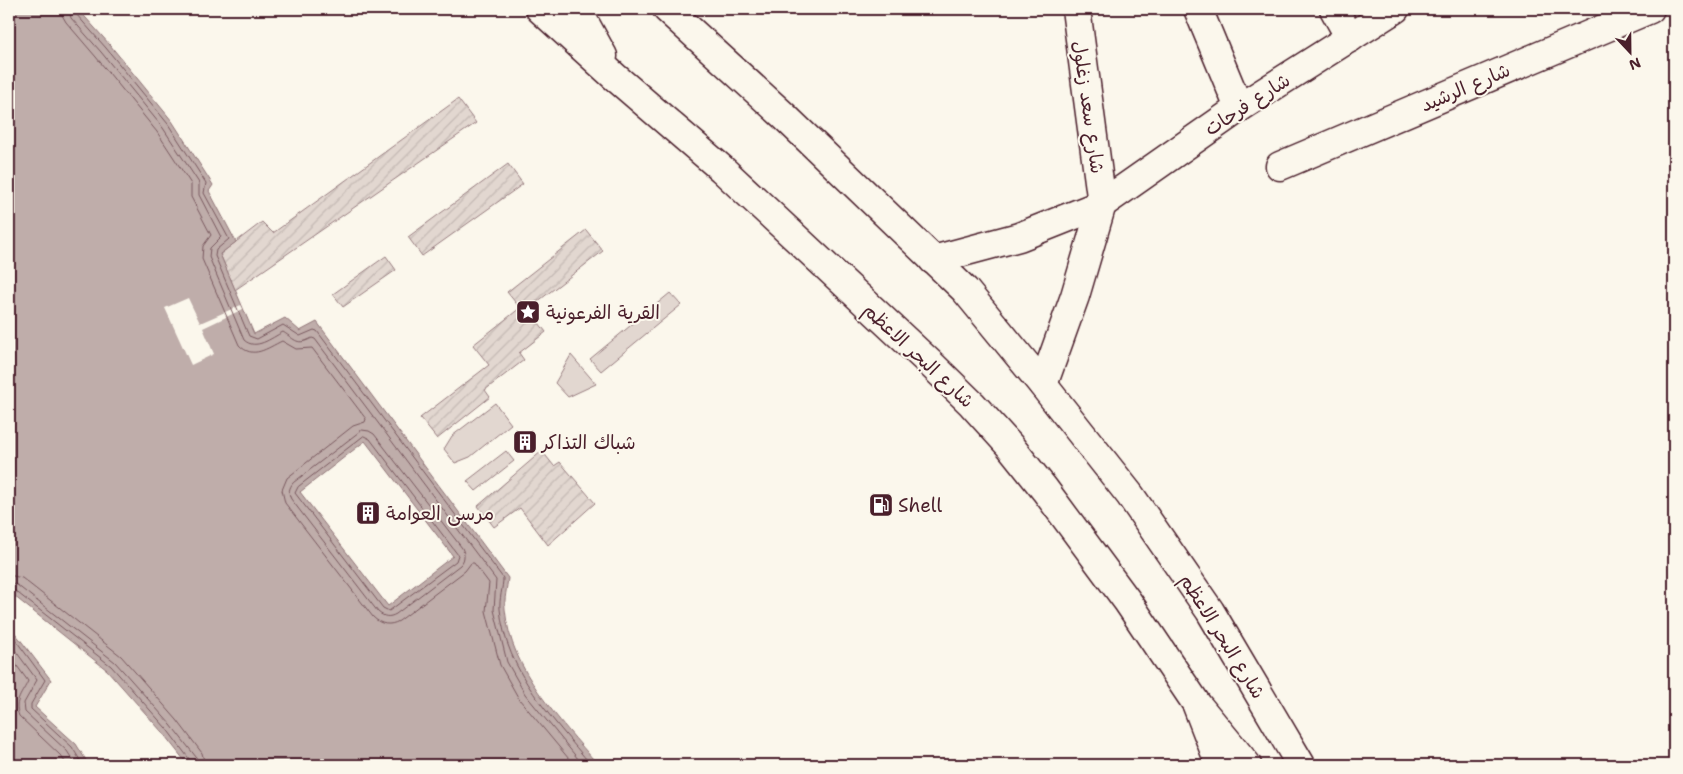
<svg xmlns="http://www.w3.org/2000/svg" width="1683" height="774" viewBox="0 0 1683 774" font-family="'Shantell Sans','Playpen Sans Arabic',sans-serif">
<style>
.grass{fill:#e2d7d0;stroke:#967b7e}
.garden{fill:url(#garden-furrows);stroke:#967b7e}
.water{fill:#bfadaa;stroke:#907477;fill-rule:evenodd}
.pier{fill:#fbf7ec}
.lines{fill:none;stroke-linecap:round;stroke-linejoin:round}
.shore{stroke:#79585e;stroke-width:1}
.minor-casing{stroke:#4a1f2b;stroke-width:31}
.major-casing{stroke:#4a1f2b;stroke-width:31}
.minor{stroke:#fbf7ec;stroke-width:28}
.major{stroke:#fbf7ec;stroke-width:28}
.labels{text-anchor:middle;stroke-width:4;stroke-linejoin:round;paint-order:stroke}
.street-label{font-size:19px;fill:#4a1f2b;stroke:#fbf7ec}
.poi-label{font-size:19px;fill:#4a1f2b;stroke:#fbf7ec;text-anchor:start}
</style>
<defs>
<pattern id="garden-furrows" width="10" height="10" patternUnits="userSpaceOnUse" patternTransform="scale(1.25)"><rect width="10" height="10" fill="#e2d7d0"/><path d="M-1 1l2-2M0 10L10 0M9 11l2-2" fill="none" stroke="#c3b8b3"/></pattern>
</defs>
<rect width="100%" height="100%" fill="#fbf7ec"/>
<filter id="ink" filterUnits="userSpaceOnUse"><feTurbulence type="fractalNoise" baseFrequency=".02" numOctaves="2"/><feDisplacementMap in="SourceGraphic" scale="10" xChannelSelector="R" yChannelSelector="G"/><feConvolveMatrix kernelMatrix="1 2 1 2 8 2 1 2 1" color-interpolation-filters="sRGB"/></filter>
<g filter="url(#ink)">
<!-- grass -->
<g class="grass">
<polygon points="670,293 681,305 601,371 590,359"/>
<polygon points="571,355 596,384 568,397 555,383"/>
<polygon points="495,403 511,424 470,457 455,463 444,449 452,436"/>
<polygon points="506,451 514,461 476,491 467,481"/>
</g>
<!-- garden -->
<g class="garden">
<polygon points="458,99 476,123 235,290 220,254 262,222 273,233"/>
<polygon points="508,164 523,184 422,256 408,237"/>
<polygon points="586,230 603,251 528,309 546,332 519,353 524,360 485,390 490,397 437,439 420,418 489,365 473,345 520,308 507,292"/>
<polygon points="386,256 396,270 343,307 333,294"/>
<polygon points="542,451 554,466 560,462 595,503 548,545 520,508 494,527 478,506"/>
</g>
<!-- water -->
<g class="water">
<path d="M9,9H78L110,45L172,121L213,185L209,191L236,242L220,254L254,334L285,318L300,331L317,322L508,578C507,588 504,599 505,609C511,672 559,718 598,765H188L162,732L107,670L9,592ZM365,441L453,556L388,606L300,492Z"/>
<polygon points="9,625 51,680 35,707 76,744 89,765 9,765"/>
</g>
<!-- pier -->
<polygon class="pier" points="188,298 200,323 241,305 243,309 203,328 214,354 191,365 165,308"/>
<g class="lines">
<!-- shore -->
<g class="shore">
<path d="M61,9L62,15L66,22L96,57L157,132L191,184V197L211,235L203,246L202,259L239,345C253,360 267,348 282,341L296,349L312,348L366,419L365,422L353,426L287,478L282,490L285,503L373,617C381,625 390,626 399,621L465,571L471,563H474L489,583L486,611L500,665L519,699L574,765"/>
<path d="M69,9L71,18L101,52L163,128L199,183V195L221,237L210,248L209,257L244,340C256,351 271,338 283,332C296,340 297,346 312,338L315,339L496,580L494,610L507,662L525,694L583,765"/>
<path d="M75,9L76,14L106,48L168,124L206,183L204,193L229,239L216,250L215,256L249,336L257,339L283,325L300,336L314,330L317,331L503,578C503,588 499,599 500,609C506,673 553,718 591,765"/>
<path d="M362,430L369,431L374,434L462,548C465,554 465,560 460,565L396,614C389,618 384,617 378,612L291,499C288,493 289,488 293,483Z"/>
<polygon points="364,436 370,439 458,555 456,561 389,611 383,608 295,493 298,487"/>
<polyline points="9,575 22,578 121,656 177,720 202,753 205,765"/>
<polyline points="9,582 17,585 115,662 171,725 196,757 198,765"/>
<polyline points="9,589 14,590 111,666 166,728 190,760 191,765"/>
<polyline points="9,631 45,680 31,704 31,709 72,747 83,765"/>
<polyline points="9,642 37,680 24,703 25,712 67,751 76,765"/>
<path d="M9,655L28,681C23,693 13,701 19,716L61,756L67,765"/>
</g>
<defs>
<g id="minor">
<polyline points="1198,9 1239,108"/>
<polyline points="1334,9 1350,38"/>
<polyline points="1280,166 1650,9"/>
<polyline points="933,260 1019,237 1102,204 1239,108 1395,9"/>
<polyline points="1043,385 1075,296 1102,204 1076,9"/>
<polyline points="1200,708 1247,765"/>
</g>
<g id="major">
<polyline points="540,9 615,77 722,169 932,365 972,404 1010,446 1045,490 1128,602 1196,703 1220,765"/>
<polyline points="577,9 603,56"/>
<polyline points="667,9 783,115 965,290 1043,385 1130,495 1210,611 1301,765"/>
</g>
</defs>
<!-- minor casing -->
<use href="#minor" class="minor-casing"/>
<!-- major casing -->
<use href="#major" class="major-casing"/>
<!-- minor -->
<use href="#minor" class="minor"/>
<!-- major -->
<use href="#major" class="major"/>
</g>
</g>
<!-- icons -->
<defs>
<symbol id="sight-square" viewBox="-11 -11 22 22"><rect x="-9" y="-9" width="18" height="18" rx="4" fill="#4a1f2b" stroke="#fbf7ec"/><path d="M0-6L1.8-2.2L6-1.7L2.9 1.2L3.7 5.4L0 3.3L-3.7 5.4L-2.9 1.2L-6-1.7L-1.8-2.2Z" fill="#fff"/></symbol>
<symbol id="building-square" viewBox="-11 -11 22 22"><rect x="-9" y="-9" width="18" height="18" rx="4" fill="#4a1f2b" stroke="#fbf7ec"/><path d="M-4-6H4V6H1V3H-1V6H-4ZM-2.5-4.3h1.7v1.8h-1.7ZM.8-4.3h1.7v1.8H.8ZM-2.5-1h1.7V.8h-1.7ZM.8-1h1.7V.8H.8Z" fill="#fff"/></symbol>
<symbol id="fuel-square" viewBox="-11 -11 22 22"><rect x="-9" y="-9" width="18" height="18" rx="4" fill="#4a1f2b" stroke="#fbf7ec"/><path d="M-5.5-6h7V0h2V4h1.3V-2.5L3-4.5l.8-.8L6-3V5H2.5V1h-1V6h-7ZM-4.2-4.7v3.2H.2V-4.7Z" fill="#fff"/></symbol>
</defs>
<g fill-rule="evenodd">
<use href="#sight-square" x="514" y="298" width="28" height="28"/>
<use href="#building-square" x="511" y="428" width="28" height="28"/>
<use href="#fuel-square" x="867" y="491" width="28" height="28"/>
<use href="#building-square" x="354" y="499" width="28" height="28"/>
</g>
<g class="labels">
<!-- street labels -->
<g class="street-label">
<text transform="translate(1465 87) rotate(-23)" y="7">شارع الرشيد</text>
<text transform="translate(1247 104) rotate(-33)" y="7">شارع فرحات</text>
<text transform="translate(1089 107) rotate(82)" y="7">شارع سعد زغلول</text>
<text transform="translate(919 355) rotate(43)" y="7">شارع البحر الاعظم</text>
<text transform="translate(1223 636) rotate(58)" y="7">شارع البحر الاعظم</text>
</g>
<!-- poi labels -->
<g class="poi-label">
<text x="546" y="319">القرية الفرعونية</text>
<text x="542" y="449">شباك التذاكر</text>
<text x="898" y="512">Shell</text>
<text x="386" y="520">مرسى العوامة</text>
</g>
</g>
<!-- margin -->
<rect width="1683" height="774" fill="none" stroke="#fbf7ec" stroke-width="30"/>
<rect x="15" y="15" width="1653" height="744" fill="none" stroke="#4a1f2b" stroke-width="2" filter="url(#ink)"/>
<!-- north arrow -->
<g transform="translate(1630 52) rotate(158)" stroke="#fbf7ec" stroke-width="4" paint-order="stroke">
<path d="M0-4L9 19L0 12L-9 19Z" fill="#4a1f2b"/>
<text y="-8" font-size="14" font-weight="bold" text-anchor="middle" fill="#4a1f2b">N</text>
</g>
</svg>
